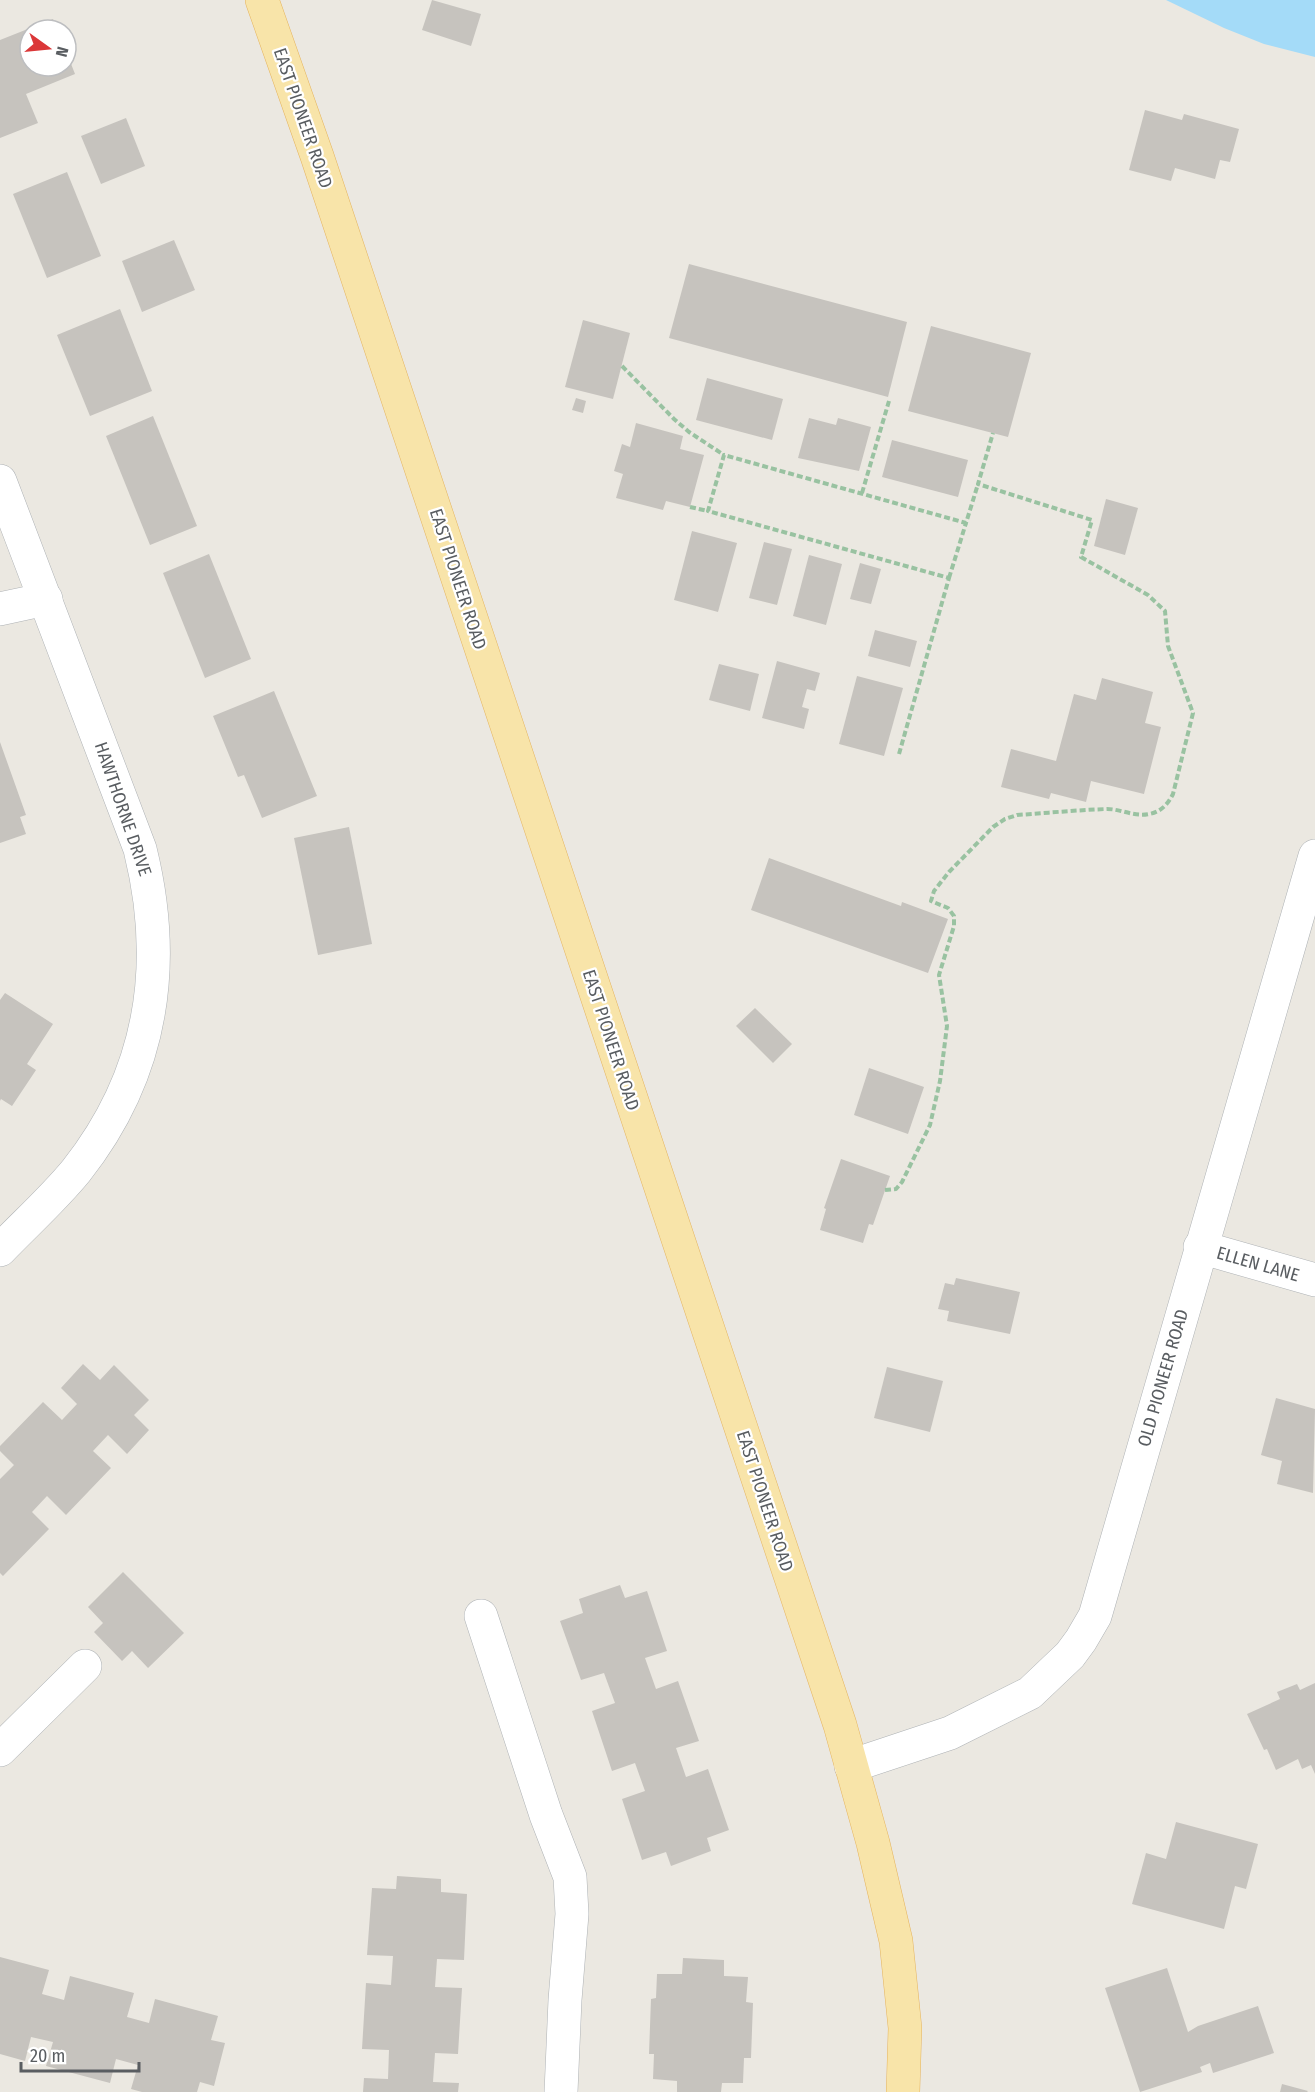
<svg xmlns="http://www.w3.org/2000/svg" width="1315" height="2092" viewBox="0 0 1315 2092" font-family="'Fira Sans Condensed',sans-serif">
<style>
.water{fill:#a4dbf8}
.building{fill:#c6c3be}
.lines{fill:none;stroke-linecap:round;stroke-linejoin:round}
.minor-casing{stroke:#aeb2b5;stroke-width:34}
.major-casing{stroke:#e5b45f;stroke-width:34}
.path{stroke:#99c2a1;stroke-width:4;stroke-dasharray:6 3;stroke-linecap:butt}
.minor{stroke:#fff;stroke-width:33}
.major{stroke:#f8e4a9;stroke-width:33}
.labels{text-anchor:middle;stroke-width:4.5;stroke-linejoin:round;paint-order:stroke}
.street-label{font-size:18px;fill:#595d61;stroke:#fff}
</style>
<rect width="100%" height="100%" fill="#ebe8e1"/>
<!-- water -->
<polygon class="water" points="1166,0 1315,0 1315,57 1264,44 1224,28"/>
<!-- building -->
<g class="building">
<polygon points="432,0 481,14 471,46 422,30"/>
<polygon points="53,19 57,30 30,30 30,66 66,66 66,51 75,74 26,94 38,123 0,138 0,40"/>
<polygon points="1145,110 1182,120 1184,114 1239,129 1230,162 1220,160 1215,179 1175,168 1171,181 1129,170"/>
<polygon points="126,118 145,166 101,184 81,136"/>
<polygon points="67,172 101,256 47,278 13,194"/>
<polygon points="174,240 195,290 142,312 122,261"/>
<polygon points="689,264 907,322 888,397 669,338"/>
<polygon points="120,309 152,391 90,416 57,335"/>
<polygon points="583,320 630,333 613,399 565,387"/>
<polygon points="931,326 1031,353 1008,437 908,411"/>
<polygon points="707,378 783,399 772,440 696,420"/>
<polygon points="576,398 586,401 583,413 572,410"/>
<polygon points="153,416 197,526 150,545 106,436"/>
<polygon points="809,418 836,425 838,418 871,427 859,471 798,458"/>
<polygon points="636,423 683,436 680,449 704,455 690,507 666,501 663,510 616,498 623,474 614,471 622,444 630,447"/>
<polygon points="892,440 968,460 958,497 882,477"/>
<polygon points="1106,499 1138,508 1125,555 1094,546"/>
<polygon points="692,531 737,543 718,612 674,600"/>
<polygon points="764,542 792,549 777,605 749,598"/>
<polygon points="209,554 251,659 205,678 163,573"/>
<polygon points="809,555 842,564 826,625 793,616"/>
<polygon points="860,563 881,569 871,604 850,599"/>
<polygon points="875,630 917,641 910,667 868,656"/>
<polygon points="777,661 820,673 815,691 807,689 802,707 809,709 804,729 762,718"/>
<polygon points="719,664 759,674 750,711 709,700"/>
<polygon points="857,676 903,688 884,756 839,744"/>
<polygon points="1102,678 1153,692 1145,723 1161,727 1144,794 1091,781 1086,802 1051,793 1049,799 1001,787 1011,749 1056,761 1074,694 1096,700"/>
<polygon points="274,691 317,796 262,818 244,775 238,777 213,716"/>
<polygon points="0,742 26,815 20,817 26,834 0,843"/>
<polygon points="349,827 372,944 318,955 294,838"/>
<polygon points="769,858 901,906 902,902 948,919 928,973 751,910"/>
<polygon points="5,993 53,1024 27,1064 36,1070 12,1106 1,1099 0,1101 0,1000"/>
<polygon points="755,1008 792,1044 773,1063 736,1026"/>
<polygon points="869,1068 924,1087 908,1134 854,1115"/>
<polygon points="841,1159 890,1176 873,1225 869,1224 863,1243 820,1230 826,1209 824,1208"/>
<polygon points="956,1278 1020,1292 1010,1334 947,1321 949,1311 938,1309 945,1283 954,1285"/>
<polygon points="83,1364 100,1380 114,1365 149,1400 134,1415 149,1430 127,1454 108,1435 93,1451 111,1468 66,1515 47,1496 32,1512 49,1529 3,1576 0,1573 0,1479 14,1465 0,1451 0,1446 43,1402 62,1420 77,1404 61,1388"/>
<polygon points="887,1367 943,1381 930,1432 874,1418"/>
<polygon points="1276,1398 1315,1409 1313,1493 1277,1484 1282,1461 1261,1455"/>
<polygon points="123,1572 184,1633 148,1668 132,1651 122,1661 94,1632 103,1623 88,1607"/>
<polygon points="620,1585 625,1598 647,1591 667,1651 645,1658 656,1689 678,1681 699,1741 676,1748 686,1777 708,1769 729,1830 707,1838 711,1851 671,1866 666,1852 642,1860 622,1799 645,1791 635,1763 612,1771 592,1711 615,1703 604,1673 581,1680 560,1621 583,1613 579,1599"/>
<polygon points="1315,1683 1315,1774 1311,1765 1302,1769 1298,1759 1276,1770 1267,1749 1264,1750 1247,1714 1280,1699 1277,1692 1297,1684 1300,1690"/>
<polygon points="1176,1822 1258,1844 1246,1889 1235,1886 1224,1929 1132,1904 1146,1853 1166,1859"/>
<polygon points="397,1876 441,1879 441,1892 467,1894 464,1960 437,1959 435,1987 462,1988 458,2054 435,2053 433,2082 459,2083 458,2092 363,2092 364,2078 388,2079 389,2050 362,2049 366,1983 391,1985 393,1956 367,1955 372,1888 396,1889"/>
<polygon points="0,1957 49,1970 42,1994 64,2000 70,1976 134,1993 127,2017 149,2023 155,1999 218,2016 211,2040 225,2043 214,2086 200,2082 197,2092 142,2092 131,2089 138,2065 116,2059 110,2083 46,2066 53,2042 31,2037 25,2061 0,2054"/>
<polygon points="683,1958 724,1960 724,1976 748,1977 746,2002 753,2003 751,2058 744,2058 743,2083 722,2083 721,2092 677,2092 677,2081 653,2079 654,2054 649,2054 651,1999 656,1998 657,1974 682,1974"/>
<polygon points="1167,1968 1188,2032 1198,2026 1258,2006 1274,2053 1213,2073 1210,2063 1200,2067 1202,2072 1140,2092 1105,1988"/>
<polygon points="1282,2084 1308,2091 1307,2092 1280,2092"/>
</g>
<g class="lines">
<defs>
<g id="minor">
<path d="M0,481L140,849C169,966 152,1075 76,1171C53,1199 25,1224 0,1250"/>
<polyline points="0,609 46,599"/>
<polyline points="1200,1247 1315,1280"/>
<polyline points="481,1616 546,1815 570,1877 572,1914 565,2000 561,2092"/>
<polyline points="0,1750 85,1666"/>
<polyline points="851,1766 950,1733 1030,1693 1070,1655 1081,1640 1095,1616 1315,856"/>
</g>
<polyline id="major" points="262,0 317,156 840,1725 873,1843 896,1941 905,2028 903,2092"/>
</defs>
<!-- minor casing -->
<use href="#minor" class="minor-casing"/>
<!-- major casing -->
<use href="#major" class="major-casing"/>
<!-- path -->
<g class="path">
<polyline points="622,366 674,419 689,432 724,455"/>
<polyline points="862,493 889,401"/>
<polyline points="690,507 708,511"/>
<polyline points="949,578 966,523"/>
<polyline points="899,754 949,578 708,511 724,455 966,523 978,484"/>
<path d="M885,1190L896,1189L902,1182L930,1125L940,1081L947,1026L939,975L954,926V916L948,908L931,901L934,891L949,872L993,827L1005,819L1017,815C1047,813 1077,810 1107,809C1121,809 1134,817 1149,814C1161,812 1168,804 1173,794L1193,713L1168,646L1165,611L1148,595L1081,557L1092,520L978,484L993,433"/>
</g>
<!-- minor -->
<use href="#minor" class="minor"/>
<!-- major -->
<use href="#major" class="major"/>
</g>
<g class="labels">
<!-- street labels -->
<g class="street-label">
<text transform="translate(303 118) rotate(71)" y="6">EAST PIONEER ROAD</text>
<text transform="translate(458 579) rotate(72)" y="6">EAST PIONEER ROAD</text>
<text transform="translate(123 809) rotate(71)" y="6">HAWTHORNE DRIVE</text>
<text transform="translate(611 1040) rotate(72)" y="6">EAST PIONEER ROAD</text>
<text transform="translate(1258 1264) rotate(16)" y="6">ELLEN LANE</text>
<text transform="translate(1163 1378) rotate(-74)" y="6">OLD PIONEER ROAD</text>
<text transform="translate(765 1501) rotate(72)" y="6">EAST PIONEER ROAD</text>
</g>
</g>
<!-- north arrow -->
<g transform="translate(48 48) rotate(105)"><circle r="28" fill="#ffffff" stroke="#bdbec0" stroke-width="1.5"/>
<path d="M0-4.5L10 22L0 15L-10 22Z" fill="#db3738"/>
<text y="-9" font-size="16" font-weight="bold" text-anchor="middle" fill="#595d61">N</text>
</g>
<!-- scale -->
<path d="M21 2062v9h118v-9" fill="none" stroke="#595d61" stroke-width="3"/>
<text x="30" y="2062" font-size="18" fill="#595d61" stroke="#ffffff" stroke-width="4.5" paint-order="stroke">20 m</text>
</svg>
